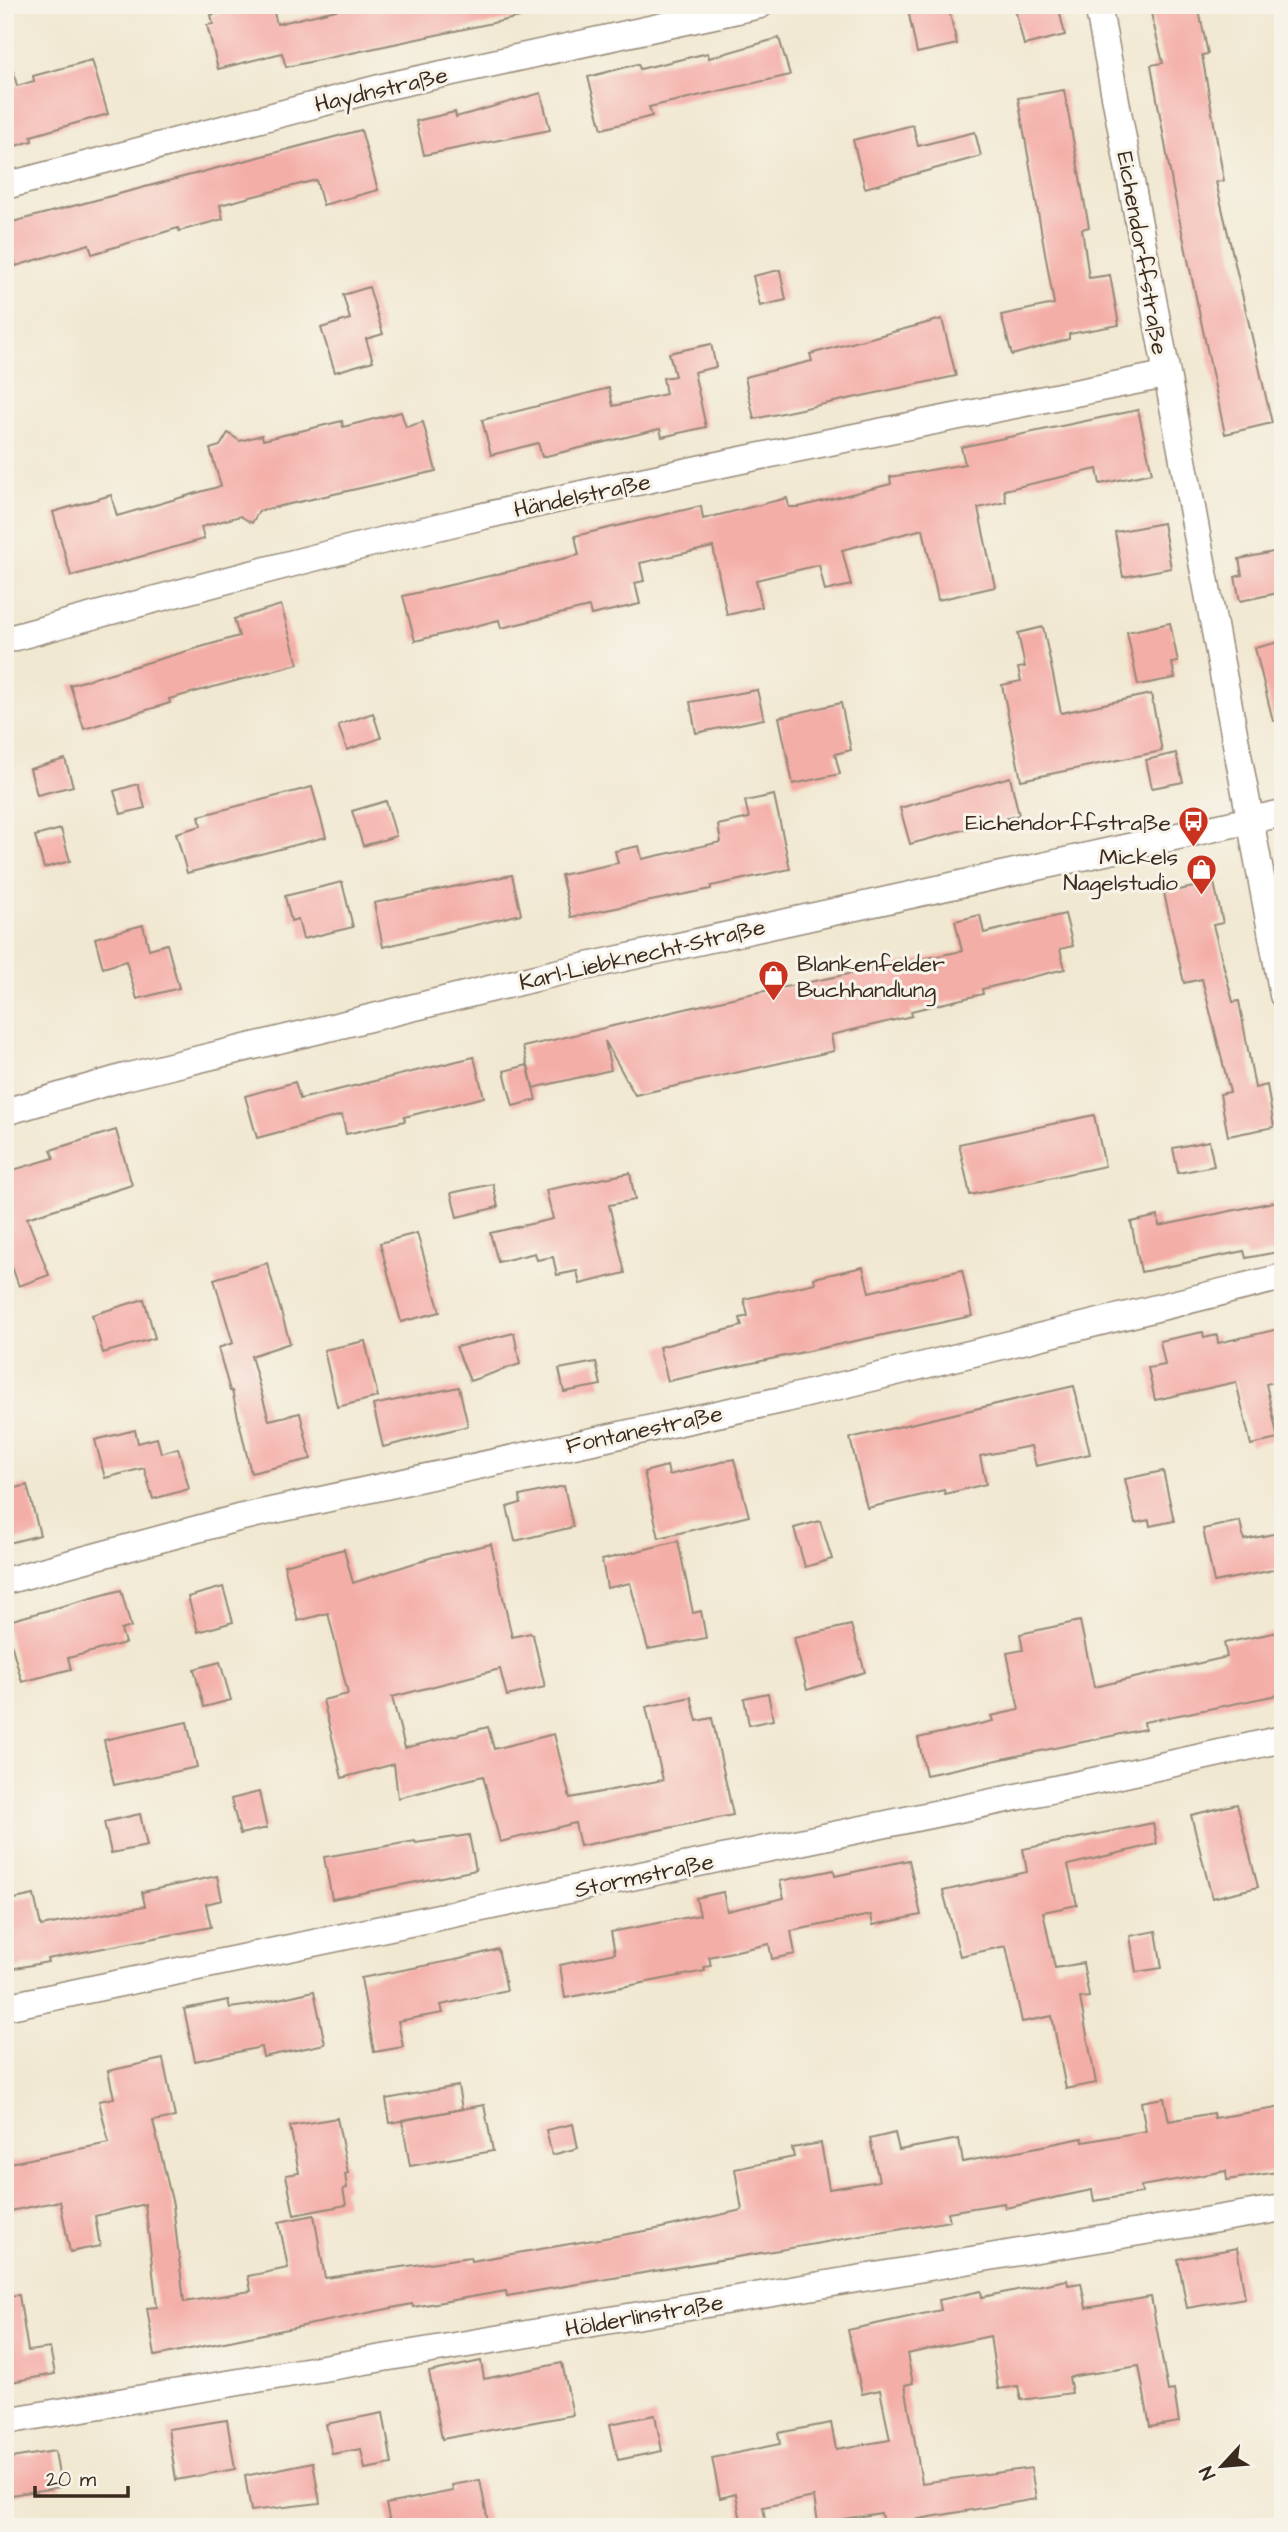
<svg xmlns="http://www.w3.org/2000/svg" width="1288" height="2532" viewBox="0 0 1288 2532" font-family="'Architects Daughter',sans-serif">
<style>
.building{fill:#f4aea8}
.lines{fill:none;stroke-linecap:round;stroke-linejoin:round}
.street-casing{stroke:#968978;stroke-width:29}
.street{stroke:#fff;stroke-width:26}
.labels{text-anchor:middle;stroke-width:6;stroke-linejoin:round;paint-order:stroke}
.street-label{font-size:23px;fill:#3b2a1e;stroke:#f7f3e8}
.poi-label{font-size:23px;fill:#3b2a1e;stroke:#f7f3e8;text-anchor:end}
</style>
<rect width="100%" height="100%" fill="#f7f3e8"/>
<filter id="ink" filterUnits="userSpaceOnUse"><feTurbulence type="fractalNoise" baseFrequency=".0143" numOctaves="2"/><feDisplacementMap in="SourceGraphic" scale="14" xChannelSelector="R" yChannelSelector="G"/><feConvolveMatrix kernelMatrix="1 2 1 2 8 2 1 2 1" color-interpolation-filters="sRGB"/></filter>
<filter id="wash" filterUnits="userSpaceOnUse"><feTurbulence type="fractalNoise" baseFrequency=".00686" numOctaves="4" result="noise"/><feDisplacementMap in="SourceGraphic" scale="28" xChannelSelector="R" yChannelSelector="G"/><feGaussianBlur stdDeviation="1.57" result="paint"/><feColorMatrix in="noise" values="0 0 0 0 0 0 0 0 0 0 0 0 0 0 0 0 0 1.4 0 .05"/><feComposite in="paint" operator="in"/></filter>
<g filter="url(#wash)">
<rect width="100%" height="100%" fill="#f1e8d1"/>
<g id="blocks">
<!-- building -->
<g class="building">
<polygon points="249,5 272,5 277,24 357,5 524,5 525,16 286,67 282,53 218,69 207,25 213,24 211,15"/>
<polygon points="907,5 948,5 957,44 917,53"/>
<polygon points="1014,5 1058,5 1065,35 1024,45"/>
<polygon points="1149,5 1198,5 1208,54 1202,55 1224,181 1216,182 1272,423 1225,434 1173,189 1151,65 1163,63"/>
<polygon points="779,38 790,75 649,107 652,116 602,129 588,77 638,64 640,69 708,53 709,58"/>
<polygon points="92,60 108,114 31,136 32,141 5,149 5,71 13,70 17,86 34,81 33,76"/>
<polygon points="1064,90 1089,227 1082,229 1089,278 1110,275 1119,325 1069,334 1069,339 1012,355 1001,315 1054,304 1018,98"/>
<polygon points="541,93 550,130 424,155 416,121 455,112 456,117"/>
<polygon points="913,125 918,146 975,132 981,156 865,188 853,140"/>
<polygon points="361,130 378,190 323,205 316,180 220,205 223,219 179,231 178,228 92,254 89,244 16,266 5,224"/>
<polygon points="780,270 786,300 760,306 753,276"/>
<polygon points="369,287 383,334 366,339 373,361 335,372 321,328 350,319 343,295"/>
<polygon points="942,319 956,376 754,419 745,377 812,361 810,354"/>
<polygon points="711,344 716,367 694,372 706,427 662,437 660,429 542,457 538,443 491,455 482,420 609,388 613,406 666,394 663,378 675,376 669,353"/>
<polygon points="1138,410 1152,473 1100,484 1097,469 1004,490 1006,502 978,508 995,587 938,600 923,529 842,550 851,585 825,591 819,565 756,580 762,607 727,615 713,547 640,563 644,581 635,583 640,604 591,615 589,607 501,628 499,620 415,641 403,596 579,555 575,536 701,506 703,519 787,498 789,507 799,507 891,484 890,477 965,464 961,447"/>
<polygon points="401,412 406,427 423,422 436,471 259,511 252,523 240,516 201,527 204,539 71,576 53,512 111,495 117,516 221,486 210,449 220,446 228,433 240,441 262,435 263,440 342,421 343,427"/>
<polygon points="1163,523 1171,568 1123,577 1115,532"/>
<polygon points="1283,550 1283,592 1240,601 1235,577 1242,575 1239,559"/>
<polygon points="281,605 298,664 169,699 170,703 84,729 70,685 239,636 234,619"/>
<polygon points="1170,623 1178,662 1172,663 1175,678 1138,685 1127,632"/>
<polygon points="1043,627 1061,713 1151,694 1162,751 1021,780 1002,685 1021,681 1018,668 1025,667 1018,633"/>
<polygon points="1283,641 1283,720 1273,721 1255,648"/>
<polygon points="757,690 764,719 696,733 690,702"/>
<polygon points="841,703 851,750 835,754 840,774 793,784 779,717"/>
<polygon points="373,713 381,738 347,750 338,725"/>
<polygon points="1176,753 1183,782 1152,788 1146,760"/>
<polygon points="65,759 73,786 37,795 30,769"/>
<polygon points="1010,777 1019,815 910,844 900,808"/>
<polygon points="138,784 145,808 121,814 114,791"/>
<polygon points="312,787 326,837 187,873 176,833 201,826 199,816"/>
<polygon points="774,795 790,869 711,886 711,889 571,917 561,875 618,863 615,851 639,846 642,859 721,842 718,825 749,818 745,801"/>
<polygon points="386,801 396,836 363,846 352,811"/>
<polygon points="61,829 70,861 44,868 35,836"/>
<polygon points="512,875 521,914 383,947 374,903"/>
<polygon points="342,882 353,927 303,939 298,919 291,921 285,896"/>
<polygon points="1214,883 1223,923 1213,925 1233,1002 1239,1001 1255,1088 1267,1085 1274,1127 1228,1136 1220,1094 1230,1092 1202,979 1184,983 1164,893"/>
<polygon points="1065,914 1073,946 1060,949 1065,969 982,989 983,994 911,1011 912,1016 831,1035 834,1051 635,1095 605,1041 611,1070 533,1088 523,1047 745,995 962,951 955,921 980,915 984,933"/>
<polygon points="143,925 149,949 167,944 179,988 137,999 126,961 103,968 95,938"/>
<polygon points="474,1057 484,1097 404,1117 405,1121 346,1134 342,1115 257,1138 245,1096 295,1082 300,1099"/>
<polygon points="528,1065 536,1100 513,1106 504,1071"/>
<polygon points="1094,1115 1105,1166 970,1195 959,1144"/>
<polygon points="116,1130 132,1185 27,1218 49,1275 19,1286 5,1248 5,1167 10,1171 54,1158 51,1150"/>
<polygon points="1209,1141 1214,1166 1178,1173 1173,1148"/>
<polygon points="630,1173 635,1200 609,1205 625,1273 580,1284 577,1271 557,1275 553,1257 537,1260 535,1253 498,1262 490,1233 553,1219 546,1190"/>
<polygon points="493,1184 498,1207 457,1217 451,1193"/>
<polygon points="1283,1200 1283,1251 1246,1258 1244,1251 1141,1272 1131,1222 1158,1216 1159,1226"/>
<polygon points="417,1233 440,1312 401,1322 380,1243"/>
<polygon points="267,1263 290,1343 251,1356 269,1420 300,1413 311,1459 251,1473 232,1391 230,1391 218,1348 233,1343 214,1279"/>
<polygon points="863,1267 869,1292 962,1270 972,1316 668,1381 659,1347 742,1326 740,1318 748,1316 744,1299 815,1283 814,1278"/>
<polygon points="144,1299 155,1338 103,1353 92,1315"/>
<polygon points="1283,1328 1283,1380 1266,1384 1278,1439 1251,1445 1236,1382 1155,1400 1148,1368 1165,1365 1160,1341 1203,1332 1204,1338 1217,1335 1218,1343"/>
<polygon points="514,1333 520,1364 470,1381 456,1347"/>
<polygon points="365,1341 378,1397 337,1407 324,1350"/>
<polygon points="596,1362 601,1385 564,1392 559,1369"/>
<polygon points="1074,1386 1090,1454 1036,1466 1031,1446 980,1456 986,1484 945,1494 944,1490 867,1508 850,1438"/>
<polygon points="459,1387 468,1426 383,1447 373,1405"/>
<polygon points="135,1430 138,1443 157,1438 161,1453 178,1448 189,1489 153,1499 144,1468 105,1478 95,1440"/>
<polygon points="734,1459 749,1516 659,1538 644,1472 667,1466 669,1475"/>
<polygon points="1163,1471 1174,1521 1150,1526 1149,1520 1135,1523 1125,1479"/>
<polygon points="27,1485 40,1535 5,1544 5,1491"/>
<polygon points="564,1486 573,1527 515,1541 507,1507 521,1503 520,1496"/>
<polygon points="820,1521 832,1559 805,1567 794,1528"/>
<polygon points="1240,1521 1244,1540 1283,1532 1283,1568 1214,1582 1203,1529"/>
<polygon points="678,1541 693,1613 701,1611 706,1638 648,1649 630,1583 607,1588 602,1560"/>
<polygon points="491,1544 512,1637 530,1633 533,1635 545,1687 507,1696 500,1669 392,1697 405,1748 488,1727 494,1749 554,1734 570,1798 663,1780 646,1707 691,1697 697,1721 712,1718 733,1815 580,1846 575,1823 500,1842 483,1776 398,1798 394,1764 342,1778 323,1700 348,1694 328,1613 298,1621 284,1565 344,1549 353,1583 433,1557"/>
<polygon points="223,1587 233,1622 198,1632 188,1597"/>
<polygon points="121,1590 131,1627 121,1630 125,1643 68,1658 71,1669 22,1682 5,1622"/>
<polygon points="1080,1621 1094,1687 1227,1657 1224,1643 1283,1631 1283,1694 1144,1722 1145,1729 926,1775 918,1738 993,1721 991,1716 1019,1710 1007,1653 1023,1650 1020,1634"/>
<polygon points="851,1625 865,1672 807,1690 794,1638"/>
<polygon points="220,1662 231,1700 204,1707 194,1669"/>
<polygon points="768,1693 773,1720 749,1725 744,1698"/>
<polygon points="187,1722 197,1767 114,1785 104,1740"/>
<polygon points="259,1792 267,1828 240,1834 231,1799"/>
<polygon points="1237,1804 1258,1887 1212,1898 1191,1815"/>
<polygon points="140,1814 147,1846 111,1853 104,1822"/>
<polygon points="1153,1823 1157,1844 1068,1865 1077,1905 1043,1912 1055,1968 1083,1963 1089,1997 1080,1998 1096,2083 1066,2089 1052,2016 1022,2022 1006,1946 960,1956 943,1891 1027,1872 1023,1849"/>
<polygon points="469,1835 476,1870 332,1899 324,1857 415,1841 416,1843"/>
<polygon points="909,1860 921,1915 873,1925 871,1915 791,1931 795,1954 772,1959 769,1944 709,1957 711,1966 704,1967 705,1971 565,1998 560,1965 615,1953 611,1932 700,1915 696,1898 723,1892 727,1911 784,1898 780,1881 834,1870 835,1876"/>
<polygon points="217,1876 222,1900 206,1904 211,1927 47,1959 48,1962 5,1970 5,1901 34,1895 41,1926 145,1906 142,1892"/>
<polygon points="1156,1931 1162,1968 1136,1972 1130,1936"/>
<polygon points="498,1949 507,1990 441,2005 443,2013 398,2021 403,2047 374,2052 361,1978 460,1959"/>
<polygon points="314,1991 325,2044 263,2057 261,2047 195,2061 184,2009 228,2000 230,2008 252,2005"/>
<polygon points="163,2059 175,2117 153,2121 173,2205 184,2302 251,2291 248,2276 288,2268 279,2222 314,2215 325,2278 470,2257 471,2261 657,2229 742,2210 735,2169 794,2157 792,2148 821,2143 829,2189 879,2181 870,2139 895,2133 899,2150 959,2139 963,2162 1082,2138 1083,2142 1146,2131 1141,2102 1164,2098 1169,2121 1213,2113 1214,2118 1283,2107 1283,2171 1227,2180 1226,2171 1141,2186 1142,2193 1094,2201 1092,2190 1005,2208 1004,2203 948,2212 950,2221 507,2296 506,2291 413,2307 412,2304 155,2356 147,2308 157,2307 145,2204 95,2216 100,2246 70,2252 60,2201 5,2212 5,2164 109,2143 99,2101 114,2098 108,2071"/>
<polygon points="458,2086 462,2109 390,2123 386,2099"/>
<polygon points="484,2105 493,2151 410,2166 402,2120"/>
<polygon points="337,2118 348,2173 345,2174 347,2188 343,2189 346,2205 294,2215 286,2175 299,2173 290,2126"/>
<polygon points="573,2124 578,2148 552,2155 546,2130"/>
<polygon points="1237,2248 1245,2298 1187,2308 1178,2259"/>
<polygon points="1067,2280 1068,2285 1081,2283 1086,2308 1151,2297 1168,2391 1174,2390 1179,2422 1150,2427 1139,2366 1069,2377 1072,2393 1021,2400 1018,2386 998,2389 990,2336 907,2354 913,2383 905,2385 922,2483 1031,2468 1036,2499 883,2525 881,2513 818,2523 814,2497 763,2507 766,2527 742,2527 736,2494 720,2498 712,2458 780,2444 778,2433 831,2423 836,2449 890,2440 880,2390 862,2394 848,2330 941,2310 939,2300 981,2291 982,2297"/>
<polygon points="19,2295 28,2351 50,2348 55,2374 5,2383 5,2296"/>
<polygon points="481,2361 484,2379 562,2363 573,2415 442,2439 429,2372"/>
<polygon points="383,2413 392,2464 365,2469 361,2449 332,2454 326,2424"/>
<polygon points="655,2415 662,2451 618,2460 610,2424"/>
<polygon points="227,2420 235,2469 176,2480 168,2429"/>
<polygon points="55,2451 61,2487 5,2496 5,2459"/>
<polygon points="313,2462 320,2503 251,2511 245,2476"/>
<polygon points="480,2480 489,2527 391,2527 386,2504 453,2491 452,2485"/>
</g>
</g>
</g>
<g filter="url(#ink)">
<use href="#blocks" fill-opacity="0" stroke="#968978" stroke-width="2"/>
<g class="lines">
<defs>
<g id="street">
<polyline points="1098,5 1283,995"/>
<polyline points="5,186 383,87 760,5"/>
<path d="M5,640C157,598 309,558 462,521C695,467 931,422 1165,375"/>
<polyline points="5,1112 125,1077 556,973 1283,813"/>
<polyline points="5,1581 238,1518 786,1399 1283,1277"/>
<polyline points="5,2007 1089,1782 1283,1739"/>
<polyline points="5,2421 1283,2208"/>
</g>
</defs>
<!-- street casing -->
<use href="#street" class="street-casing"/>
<!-- street -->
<use href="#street" class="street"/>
</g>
</g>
<!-- icons -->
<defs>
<symbol id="bus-pin" viewBox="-11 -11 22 30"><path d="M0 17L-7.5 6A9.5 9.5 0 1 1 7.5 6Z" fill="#c8321e" stroke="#f7f3e8"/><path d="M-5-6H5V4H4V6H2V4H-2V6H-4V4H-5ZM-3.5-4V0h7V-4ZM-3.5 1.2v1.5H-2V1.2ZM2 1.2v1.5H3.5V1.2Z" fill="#fff"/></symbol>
<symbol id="shop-pin" viewBox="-11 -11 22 30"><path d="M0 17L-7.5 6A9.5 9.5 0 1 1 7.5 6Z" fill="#c8321e" stroke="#f7f3e8"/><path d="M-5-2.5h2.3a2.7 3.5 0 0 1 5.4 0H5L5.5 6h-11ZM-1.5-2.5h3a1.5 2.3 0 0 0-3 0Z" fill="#fff"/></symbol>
</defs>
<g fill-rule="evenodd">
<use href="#bus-pin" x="1176" y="804" width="35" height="47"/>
<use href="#shop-pin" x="1184" y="852" width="35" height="47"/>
<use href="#shop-pin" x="756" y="958" width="35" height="47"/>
</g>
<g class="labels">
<!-- street labels -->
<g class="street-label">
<text transform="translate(381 89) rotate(-13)" y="8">Haydnstraße</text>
<text transform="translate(1143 253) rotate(80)" y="8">Eichendorffstraße</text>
<text transform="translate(582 495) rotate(-12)" y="8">Händelstraße</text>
<text transform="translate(642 954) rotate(-13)" y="8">Karl-Liebknecht-Straße</text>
<text transform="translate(644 1429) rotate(-12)" y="8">Fontanestraße</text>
<text transform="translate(644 1875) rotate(-12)" y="8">Stormstraße</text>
<text transform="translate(644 2315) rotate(-10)" y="8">Hölderlinstraße</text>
</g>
<!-- poi labels -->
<g class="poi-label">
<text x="1171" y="830">Eichendorffstraße</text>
<text x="1178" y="864">Mickels<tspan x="1178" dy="26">Nagelstudio</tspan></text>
<text x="797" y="971" text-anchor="start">Blankenfelder<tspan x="797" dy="26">Buchhandlung</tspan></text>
</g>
</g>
<!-- margin -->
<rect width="1288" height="2532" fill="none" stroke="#f7f3e8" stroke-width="28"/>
<!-- north arrow -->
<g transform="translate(1222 2466) rotate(244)" stroke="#f7f3e8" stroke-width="5" paint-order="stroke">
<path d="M0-5L12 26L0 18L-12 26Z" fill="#3b2a1e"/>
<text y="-10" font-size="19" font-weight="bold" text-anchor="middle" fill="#3b2a1e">N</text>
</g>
<!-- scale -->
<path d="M35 2486v10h93v-10" fill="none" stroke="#3b2a1e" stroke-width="3.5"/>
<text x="46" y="2486" font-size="21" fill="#3b2a1e" stroke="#f7f3e8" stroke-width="5" paint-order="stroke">20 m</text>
</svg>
